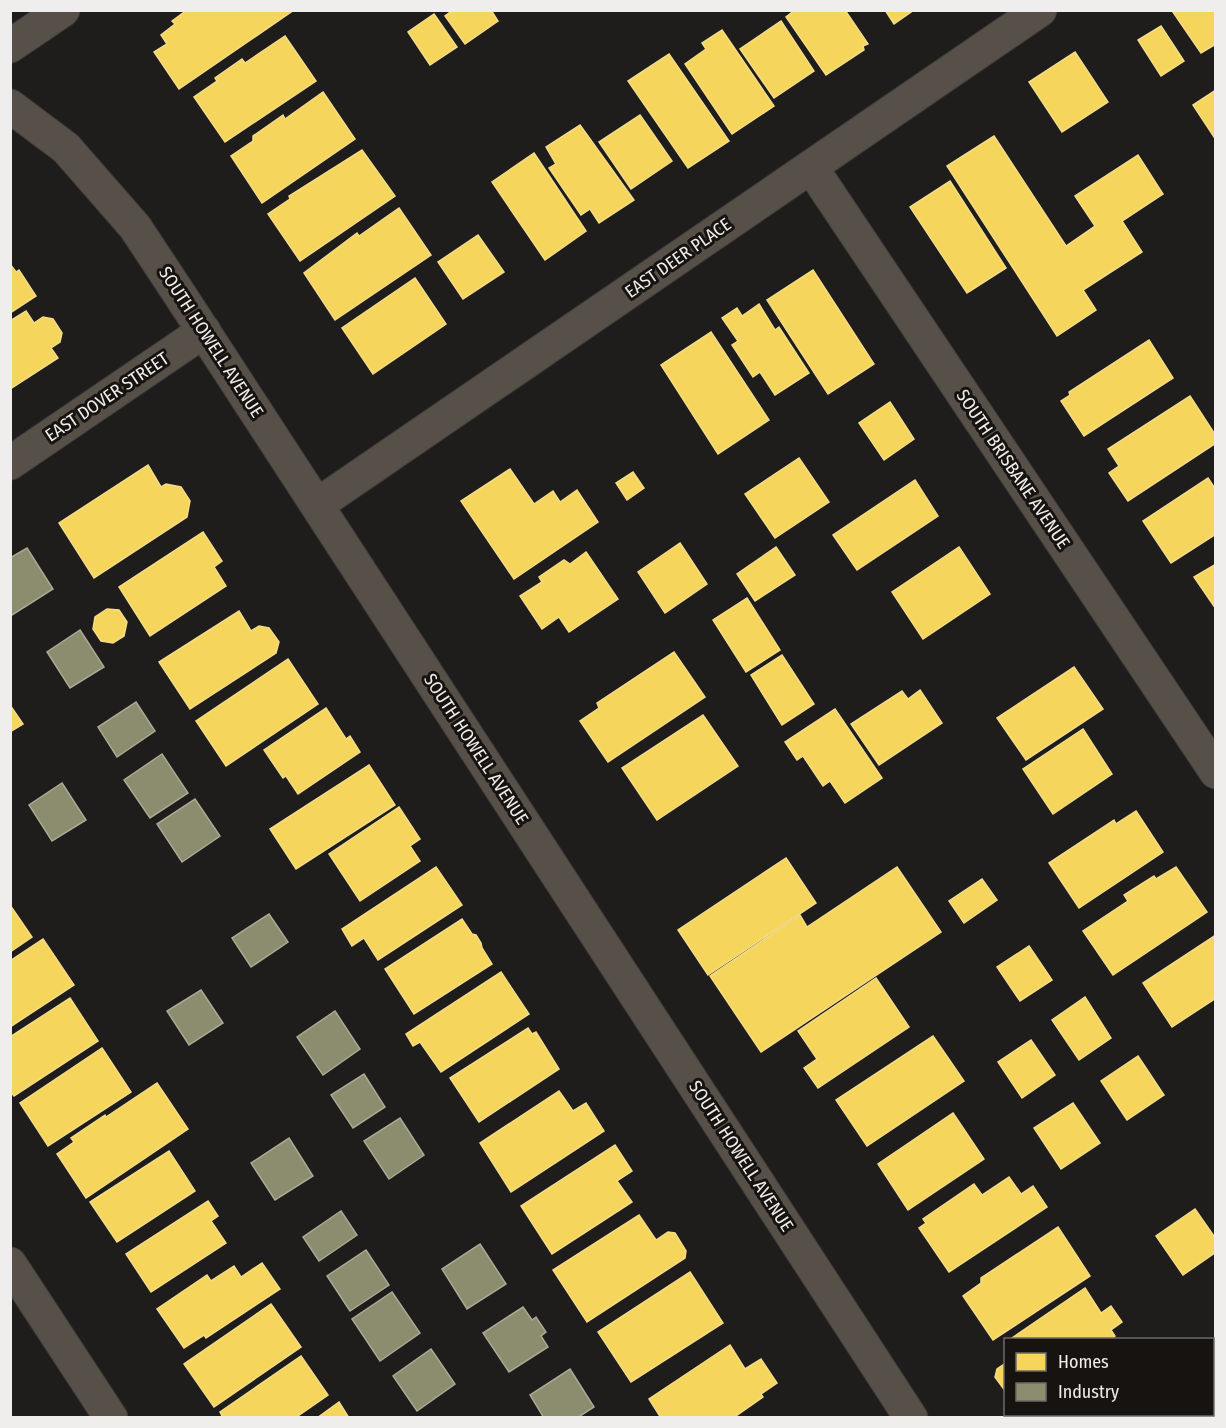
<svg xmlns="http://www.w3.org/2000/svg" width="1226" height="1428" viewBox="0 0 1226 1428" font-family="'Fira Sans Condensed',sans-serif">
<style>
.homes{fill:#f6d55c;stroke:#f4dc87;stroke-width:1.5}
.industry{fill:#8c8c6e;stroke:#aaa994;stroke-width:1.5}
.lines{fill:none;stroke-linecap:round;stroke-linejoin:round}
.minor-casing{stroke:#3b3a39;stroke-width:35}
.minor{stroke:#565048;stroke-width:33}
.labels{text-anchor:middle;stroke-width:6;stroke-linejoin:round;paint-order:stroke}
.street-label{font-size:18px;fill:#f0eeec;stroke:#161311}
</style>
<rect width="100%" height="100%" fill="#1e1d1b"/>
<!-- homes -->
<g class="homes">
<polygon points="187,10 294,10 179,89 154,52 167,44 161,35 175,24 172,21"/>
<polygon points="453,10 491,10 498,21 465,44 445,16"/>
<polygon points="795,10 845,10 868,44 863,46 864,50 826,75 786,17"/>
<polygon points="885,10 914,10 894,24"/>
<polygon points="1175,10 1216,10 1216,44 1201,53 1173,12"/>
<polygon points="434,14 457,47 430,65 408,32"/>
<polygon points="781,21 814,71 774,98 740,49"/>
<polygon points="1161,26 1184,61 1161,76 1138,40"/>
<polygon points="722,30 774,106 732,134 685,64 706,49 702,43"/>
<polygon points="285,36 316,81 225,142 194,97 217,81 215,78 242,59 245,63"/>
<polygon points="1075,52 1108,102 1062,132 1029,82"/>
<polygon points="669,54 729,141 688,168 628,81"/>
<polygon points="1216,90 1216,140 1193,105"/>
<polygon points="323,92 355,139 262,203 231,156 253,141 253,136 283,115 285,119"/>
<polygon points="640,115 672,161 631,189 599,142"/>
<polygon points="580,125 634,200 599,223 590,209 581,215 549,168 556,164 546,147"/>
<polygon points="994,136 1066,246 1095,226 1075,196 1138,155 1163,194 1122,221 1142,252 1083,290 1096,310 1057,336 947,166"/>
<polygon points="362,150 395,196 300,261 268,214 290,199 289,196"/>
<polygon points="534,153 586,231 545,260 492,182"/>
<polygon points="950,181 1006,268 967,293 910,207"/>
<polygon points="399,208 431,255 335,320 304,273 357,233 359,236"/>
<polygon points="478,235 504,272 463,299 438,262"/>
<polygon points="10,264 16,272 19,270 36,296 10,313"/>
<polygon points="813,270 874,364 828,394 767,300"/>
<polygon points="415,278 446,324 373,374 342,328"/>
<polygon points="759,304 775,330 779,327 809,373 775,395 760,372 753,377 732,345 738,341 722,318 737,308 742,316"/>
<polygon points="26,311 34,323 43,317 53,319 62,333 60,342 51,348 58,358 10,389 10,321"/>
<polygon points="711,332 769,420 718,454 661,365"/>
<polygon points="1149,340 1173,378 1084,436 1061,401 1070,395 1069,392"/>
<polygon points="1190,396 1216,436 1216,443 1128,501 1109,473 1119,466 1108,449"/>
<polygon points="890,402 914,439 884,460 859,423"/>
<polygon points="799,458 829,502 775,538 745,494"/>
<polygon points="148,465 161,487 166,484 181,487 190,501 187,517 94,578 59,523"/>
<polygon points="510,469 534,504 553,491 560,502 577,490 598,522 514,579 461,501"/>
<polygon points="633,472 644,488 627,500 616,483"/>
<polygon points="1208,478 1216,490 1216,534 1171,563 1143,521"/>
<polygon points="915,480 938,516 857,570 833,535"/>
<polygon points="203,532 222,561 214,567 226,586 150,636 119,587"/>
<polygon points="680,543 707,584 665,613 638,572"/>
<polygon points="776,547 795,575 755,601 737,574"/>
<polygon points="959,547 990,594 923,639 892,592"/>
<polygon points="586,552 618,599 569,632 559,617 542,629 520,596 542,582 539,577 564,560 570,564"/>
<polygon points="1216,564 1216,609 1194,577"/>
<polygon points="747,598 780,650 746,672 713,620"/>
<polygon points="107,609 119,610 127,622 124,636 113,643 101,641 93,629 95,617"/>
<polygon points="239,611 251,631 259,626 269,628 279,642 276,653 190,709 159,662"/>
<polygon points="674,652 705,697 608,762 580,721 599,708 597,703"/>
<polygon points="782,655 814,704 782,725 751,675"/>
<polygon points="288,659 318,704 226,766 196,721"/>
<polygon points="1074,667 1103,709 1026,760 997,718"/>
<polygon points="920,690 942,723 879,765 851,724 902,691 908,699"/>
<polygon points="10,705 23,724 10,732"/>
<polygon points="326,708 346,739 350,736 360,752 298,794 286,776 283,778 264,750"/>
<polygon points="835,709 882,778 845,803 830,781 823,786 803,756 797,760 785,742"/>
<polygon points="703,715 738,766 657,820 622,768"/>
<polygon points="1083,729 1112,774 1053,814 1023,769"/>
<polygon points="369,765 395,805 296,869 270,829"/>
<polygon points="399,807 420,839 410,846 420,861 360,901 329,854"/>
<polygon points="1136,811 1163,852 1079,908 1049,863 1114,820 1116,824"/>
<polygon points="786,858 816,903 708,975 678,930"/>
<polygon points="436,867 462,905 378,960 364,938 352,946 342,929"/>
<polygon points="897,867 941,932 761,1052 710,976 800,915 807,927"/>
<polygon points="1176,867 1207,912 1113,975 1083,931 1128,901 1124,895 1154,876 1156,879"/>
<polygon points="982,879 997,900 964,923 949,901"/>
<polygon points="10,905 32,937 10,952"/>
<polygon points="462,919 472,934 476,935 481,943 482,948 492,964 414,1014 385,969"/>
<polygon points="1216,935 1216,998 1172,1027 1143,983"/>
<polygon points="43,939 74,985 10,1027 10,961"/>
<polygon points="1029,946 1052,980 1020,1001 997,967"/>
<polygon points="501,972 529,1014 441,1072 420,1042 413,1046 406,1034"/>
<polygon points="876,978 909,1027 818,1088 804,1068 817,1059 798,1031"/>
<polygon points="1085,997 1111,1038 1079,1060 1052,1020"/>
<polygon points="70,998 98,1041 14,1096 10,1091 10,1037"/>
<polygon points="528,1028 532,1034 536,1032 559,1069 479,1122 450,1078"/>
<polygon points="933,1036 964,1081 867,1146 836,1100"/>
<polygon points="1031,1040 1055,1075 1022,1098 998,1062"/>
<polygon points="102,1048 131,1092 48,1146 20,1103"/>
<polygon points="1138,1056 1164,1095 1127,1120 1101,1081"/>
<polygon points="157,1083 188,1129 86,1198 57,1154 74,1142 71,1138 105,1115 106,1117"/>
<polygon points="559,1091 573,1111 586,1103 604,1131 511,1192 480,1143"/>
<polygon points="1073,1103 1100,1143 1061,1169 1034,1128"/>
<polygon points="953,1113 984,1159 908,1210 878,1164"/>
<polygon points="615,1145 632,1171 617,1181 632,1202 552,1254 521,1206"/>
<polygon points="169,1151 195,1191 117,1242 90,1202"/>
<polygon points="1009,1177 1021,1194 1033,1186 1047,1207 949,1272 919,1228 926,1223 923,1219 974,1184 982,1195"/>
<polygon points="208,1201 218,1216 211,1221 226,1243 151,1292 126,1254"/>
<polygon points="1195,1209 1216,1239 1216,1252 1183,1275 1156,1236"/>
<polygon points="639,1215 656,1240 668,1232 675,1233 686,1251 685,1258 587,1322 553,1270"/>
<polygon points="1058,1227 1090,1276 993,1340 963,1296 981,1283 981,1278"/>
<polygon points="262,1263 280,1289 206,1338 204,1335 184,1348 157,1309 207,1275 211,1281 234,1266 241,1277"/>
<polygon points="690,1272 723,1323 631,1382 598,1332"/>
<polygon points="1085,1288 1101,1313 1111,1306 1122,1322 1111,1330 1115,1336 1110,1340 1009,1340"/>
<polygon points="271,1304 301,1347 214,1407 184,1364"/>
<polygon points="730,1345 745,1369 761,1359 777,1383 761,1394 763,1397 733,1418 661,1418 649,1399"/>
<polygon points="301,1356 328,1395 295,1418 223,1418 220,1412"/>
<polygon points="1006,1363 1006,1392 995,1377 997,1369"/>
<polygon points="339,1402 349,1418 317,1418"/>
<polygon points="1046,1414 1154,1414 1149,1418 1048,1418"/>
</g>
<!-- industry -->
<g class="industry">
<polygon points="27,548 53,589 12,615 10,613 10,558"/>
<polygon points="80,630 104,667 70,688 47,652"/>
<polygon points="136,702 155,731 117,757 98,727"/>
<polygon points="162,754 188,793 150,818 124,780"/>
<polygon points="62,783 86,820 52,841 29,805"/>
<polygon points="195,799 220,836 182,862 157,824"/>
<polygon points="269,914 288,942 251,967 232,938"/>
<polygon points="201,990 223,1023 189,1045 167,1011"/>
<polygon points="335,1011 360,1049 323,1075 297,1037"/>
<polygon points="364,1074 385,1107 353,1128 331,1095"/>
<polygon points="400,1118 424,1155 389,1179 364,1141"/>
<polygon points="289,1138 313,1176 275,1200 251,1163"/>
<polygon points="341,1211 357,1235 319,1261 303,1237"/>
<polygon points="480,1244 506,1284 467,1309 442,1269"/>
<polygon points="366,1250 389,1285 350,1311 327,1276"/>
<polygon points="392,1292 420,1333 380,1361 352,1319"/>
<polygon points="523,1307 532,1320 536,1317 546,1332 541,1336 548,1347 509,1372 483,1333"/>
<polygon points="431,1349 455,1384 417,1411 393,1376"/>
<polygon points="570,1369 594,1407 577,1418 544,1418 530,1395"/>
</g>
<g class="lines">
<defs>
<g id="minor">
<polyline points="10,46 63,10"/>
<polyline points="10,106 66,148 135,227 178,292 911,1418"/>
<polyline points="811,167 1216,772"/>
<polyline points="10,463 204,331"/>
<polyline points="317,505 1040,10"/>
<polyline points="10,1264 111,1418"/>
</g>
</defs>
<!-- minor casing -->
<use href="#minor" class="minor-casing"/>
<!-- minor -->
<use href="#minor" class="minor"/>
</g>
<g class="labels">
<!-- street labels -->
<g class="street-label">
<text transform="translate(678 258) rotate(-35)" y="6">EAST DEER PLACE</text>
<text transform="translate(211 342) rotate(57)" y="6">SOUTH HOWELL AVENUE</text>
<text transform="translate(107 397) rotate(-34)" y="6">EAST DOVER STREET</text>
<text transform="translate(1013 469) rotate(56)" y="6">SOUTH BRISBANE AVENUE</text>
<text transform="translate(476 749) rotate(57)" y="6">SOUTH HOWELL AVENUE</text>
<text transform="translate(741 1156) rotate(57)" y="6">SOUTH HOWELL AVENUE</text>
</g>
</g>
<!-- border -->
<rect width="1226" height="1428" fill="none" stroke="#f0eeec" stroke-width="24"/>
<!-- legend -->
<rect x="1004" y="1338" width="210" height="78" fill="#161311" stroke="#6d6b69" stroke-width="1.5"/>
<rect x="1016" y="1353" width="30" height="18" fill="#f6d55c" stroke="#6d6b69" stroke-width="1.5"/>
<text x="1058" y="1368" font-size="18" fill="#f0eeec">Homes</text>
<rect x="1016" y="1383" width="30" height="18" fill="#8c8c6e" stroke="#6d6b69" stroke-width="1.5"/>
<text x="1058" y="1398" font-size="18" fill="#f0eeec">Industry</text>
</svg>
